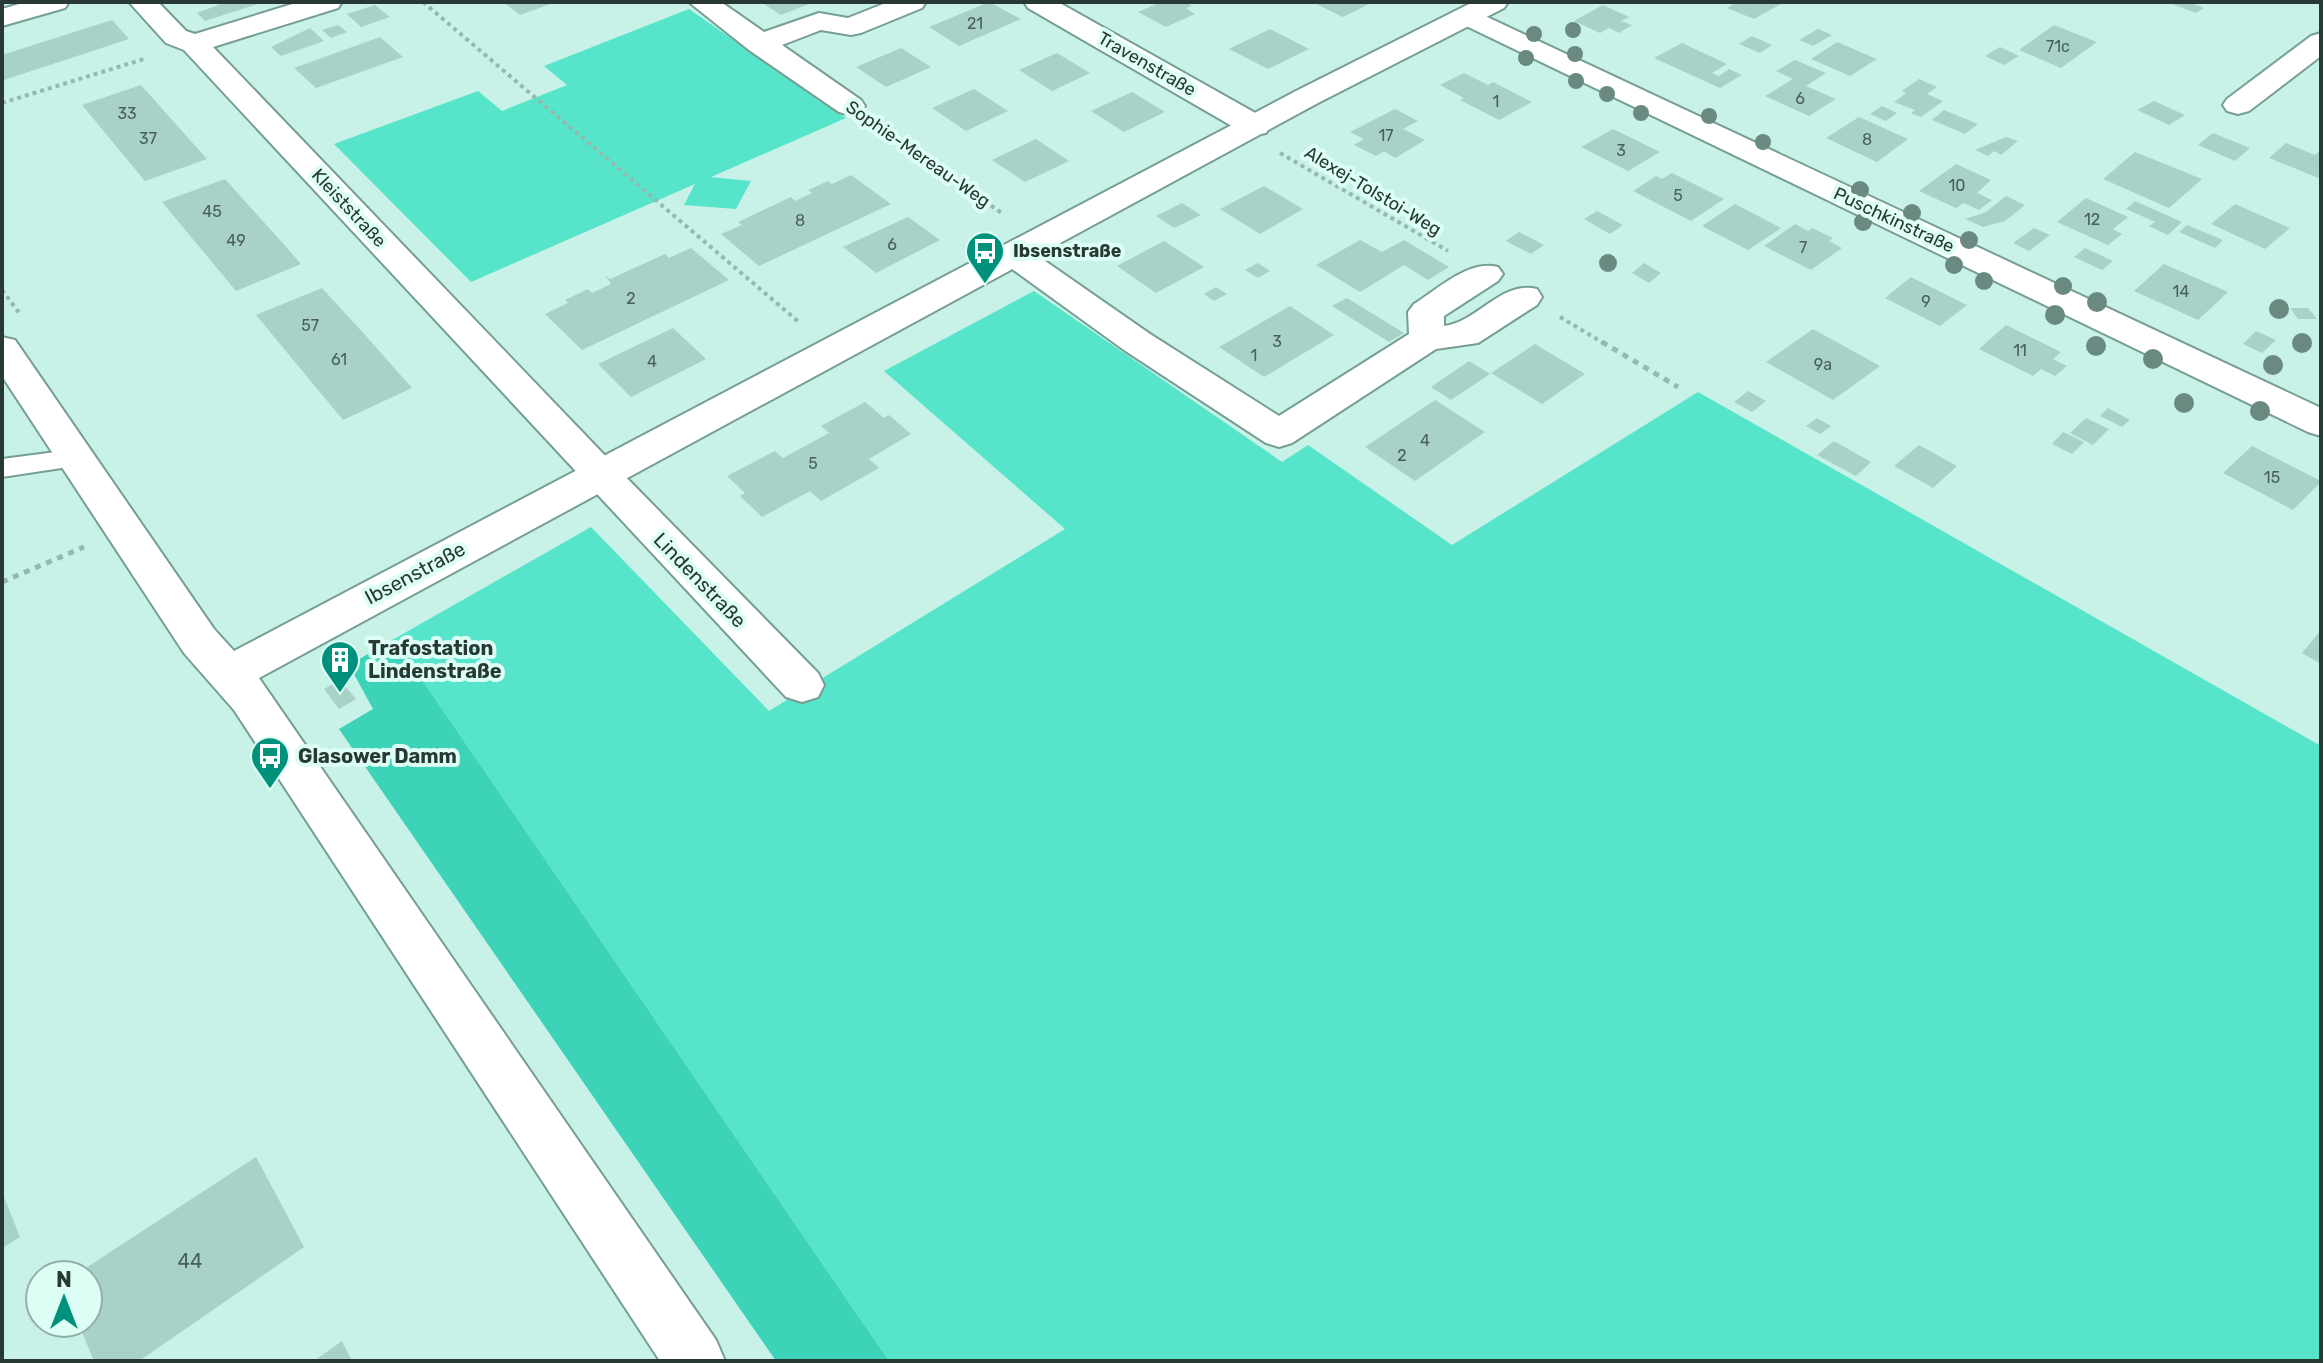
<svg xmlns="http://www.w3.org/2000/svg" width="2323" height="1363" viewBox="0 0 2323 1363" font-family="Rubik,sans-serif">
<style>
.green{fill:#56e5ca}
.forest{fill:#3dd3b8}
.building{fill:#a8d1c7}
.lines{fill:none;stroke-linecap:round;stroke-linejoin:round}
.service-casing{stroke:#769e94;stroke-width:4}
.minor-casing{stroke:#769e94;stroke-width:4}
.tertiary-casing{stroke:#769e94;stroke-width:4}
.path-far1{stroke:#95b8af;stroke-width:4;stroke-dasharray:4 4;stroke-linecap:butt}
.path{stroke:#95b8af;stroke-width:5;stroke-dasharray:6 6;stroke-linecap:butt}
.service{fill:#fff;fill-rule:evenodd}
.minor{fill:#fff;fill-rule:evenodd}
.tertiary{fill:#fff;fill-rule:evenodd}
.tree{fill:#698981}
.labels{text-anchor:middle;stroke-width:8;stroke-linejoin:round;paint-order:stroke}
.number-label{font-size:16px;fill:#485f5a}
.far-street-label{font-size:18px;fill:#283935;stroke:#dcfef5}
.far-poi-label{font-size:18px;font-weight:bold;fill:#283935;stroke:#dcfef5;text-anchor:start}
.street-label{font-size:20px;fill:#283935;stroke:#dcfef5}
.poi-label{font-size:20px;font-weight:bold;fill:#283935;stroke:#dcfef5;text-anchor:start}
.near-number-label{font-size:20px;fill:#485f5a}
</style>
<rect width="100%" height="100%" fill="#c8f2e7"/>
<!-- green -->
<g class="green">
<polygon points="689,9 846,118 711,177 751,181 736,209 684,205 695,184 471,282 334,144 478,91 502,111 567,85 544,66"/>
<polygon points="1034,291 1282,462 1308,445 1452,545 1698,392 2321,746 2321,1361 889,1361 394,639 591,527 769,711 1065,529 884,371"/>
</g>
<!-- forest -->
<polygon class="forest" points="394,639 889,1361 776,1361 339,729 373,709 349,665"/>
<!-- building -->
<g class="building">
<polygon points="226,2 260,2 261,3 205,21 197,13"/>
<polygon points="503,2 556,2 520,15"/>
<polygon points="761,2 814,2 781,15"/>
<polygon points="989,2 1021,19 959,46 929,27"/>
<polygon points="1161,2 1185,2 1192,6 1186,8 1195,14 1166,27 1138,12"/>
<polygon points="1312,2 1373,2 1343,17"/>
<polygon points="1737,2 1777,2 1781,4 1754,19 1727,8"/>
<polygon points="2167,2 2189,2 2204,8 2196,13"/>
<polygon points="375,5 390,17 361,27 347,14"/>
<polygon points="1603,5 1629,17 1621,21 1632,25 1619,33 1609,28 1600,33 1574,21"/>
<polygon points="112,20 129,39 4,80 2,77 2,55"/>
<polygon points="338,25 347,32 331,38 322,30"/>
<polygon points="2054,25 2079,35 2097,42 2061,68 2019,50"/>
<polygon points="310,28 324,41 281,56 271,47"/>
<polygon points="1270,29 1309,49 1268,69 1229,49"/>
<polygon points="1818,29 1832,35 1813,46 1799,40"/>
<polygon points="1752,36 1772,45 1760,53 1739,44"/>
<polygon points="380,37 403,57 316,88 294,68"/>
<polygon points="1837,42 1877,59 1850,76 1811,59"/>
<polygon points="1682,43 1727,64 1712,73 1719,76 1729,69 1742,75 1720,88 1654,58"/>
<polygon points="2000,47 2019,56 2004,65 1985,56"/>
<polygon points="901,48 931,67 886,87 856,67"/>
<polygon points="1057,53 1090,73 1052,91 1019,70"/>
<polygon points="1795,60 1826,73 1806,86 1836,99 1809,116 1765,96 1793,79 1776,71"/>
<polygon points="1464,73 1488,85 1493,82 1532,102 1499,120 1460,100 1464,98 1440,85"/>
<polygon points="1919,79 1937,87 1927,94 1943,101 1921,117 1911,113 1915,110 1894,102 1906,93 1902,91"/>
<polygon points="141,85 173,121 207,159 145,181 82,105"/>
<polygon points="974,89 1008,111 966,131 932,108"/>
<polygon points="1132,92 1165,112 1124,132 1091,111"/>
<polygon points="2154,101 2185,115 2169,125 2137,110"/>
<polygon points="1882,106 1897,113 1886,121 1870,114"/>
<polygon points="1395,109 1418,121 1403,129 1425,140 1395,158 1384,151 1376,156 1354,145 1364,139 1350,132"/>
<polygon points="1944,110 1978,124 1965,134 1932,120"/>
<polygon points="1859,117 1908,139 1877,162 1826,138"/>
<polygon points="1613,129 1660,152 1628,171 1581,147"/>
<polygon points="2213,133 2250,148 2235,161 2198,145"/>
<polygon points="2006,137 2018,141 2001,155 1994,151 1988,156 1975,150"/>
<polygon points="1036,139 1069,161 1025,182 992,160"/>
<polygon points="2286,143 2315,155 2321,150 2321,179 2269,158"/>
<polygon points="2135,152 2202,179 2169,208 2103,179"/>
<polygon points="1956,164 1991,180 1977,193 1992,200 1979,210 1964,203 1956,208 1919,191"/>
<polygon points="1672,173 1724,199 1691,221 1633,191 1656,176 1662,179"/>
<polygon points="851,175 891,204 759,266 721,234 742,225 738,222 791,197 795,201 812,193 808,190 828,181 832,184"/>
<polygon points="225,179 288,249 301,264 236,291 162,202"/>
<polygon points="1264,186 1303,209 1260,234 1220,209"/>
<polygon points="2006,196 2025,205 2005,221 1983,227 1965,219 1986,212"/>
<polygon points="2086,198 2128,217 2113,229 2122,234 2108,245 2057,222"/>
<polygon points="2135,201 2182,222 2168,235 2149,226 2155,222 2126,209"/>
<polygon points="1182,203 1201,215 1174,228 1156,216"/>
<polygon points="1735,204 1760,217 1781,228 1748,250 1702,226"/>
<polygon points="2235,204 2290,228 2265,249 2211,224"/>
<polygon points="1597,211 1623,225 1610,234 1584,219"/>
<polygon points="908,217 940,240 876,273 843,247"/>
<polygon points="1795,224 1808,231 1812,228 1833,238 1829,241 1842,248 1811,270 1764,246"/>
<polygon points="2187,225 2223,240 2215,248 2179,232"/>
<polygon points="2034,228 2050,235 2029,251 2013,243"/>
<polygon points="1519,232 1544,245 1531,254 1506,241"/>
<polygon points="1360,240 1382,252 1404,240 1449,267 1428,280 1404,265 1360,292 1316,265"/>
<polygon points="1164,241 1204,267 1156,293 1117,266"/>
<polygon points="691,248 729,280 582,350 545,314 568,303 565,300 588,289 592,293 611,284 605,275 610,279 665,254 669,258"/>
<polygon points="2085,248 2113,261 2102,270 2074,257"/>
<polygon points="1258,263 1270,271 1258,278 1245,270"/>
<polygon points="1644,263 1661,273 1649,283 1632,273"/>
<polygon points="2164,264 2228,292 2198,320 2134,291"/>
<polygon points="1911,277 1967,305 1940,326 1885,298"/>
<polygon points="1216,287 1227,294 1214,301 1204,294"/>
<polygon points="322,288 366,336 412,388 343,420 256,315"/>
<polygon points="1347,298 1404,333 1389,342 1332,306"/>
<polygon points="1290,306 1334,335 1264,377 1219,347"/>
<polygon points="2290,308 2308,308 2317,319 2298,319"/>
<polygon points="2006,325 2061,352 2053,359 2067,366 2055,376 2041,369 2033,376 1979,349"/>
<polygon points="673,328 706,359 631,397 598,364"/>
<polygon points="1813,329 1880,366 1833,400 1766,362"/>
<polygon points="2256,331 2276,340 2262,353 2243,344"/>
<polygon points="1535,344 1585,374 1542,404 1491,373"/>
<polygon points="1469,361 1490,374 1451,400 1431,387"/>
<polygon points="1748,391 1766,401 1752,412 1734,402"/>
<polygon points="1435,400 1485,432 1415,481 1365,447"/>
<polygon points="865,402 884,418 889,415 911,434 869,459 879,468 821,501 810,491 762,517 740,496 745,493 727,476 775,451 783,458 829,433 821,426"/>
<polygon points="2108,408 2130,420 2122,427 2100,416"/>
<polygon points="1817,418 1831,426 1820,434 1806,426"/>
<polygon points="2086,418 2109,429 2093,445 2070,433"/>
<polygon points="2063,432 2084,442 2072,454 2052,444"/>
<polygon points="1834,441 1871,462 1856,476 1817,455"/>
<polygon points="1919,445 1957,466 1933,488 1894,466"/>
<polygon points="2252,446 2321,481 2321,482 2293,510 2223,473"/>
<polygon points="2321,630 2321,664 2302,653"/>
<polygon points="340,680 356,699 339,709 324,689"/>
<polygon points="256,1157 304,1247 139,1361 94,1361 78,1323 88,1323 88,1275 75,1275"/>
<polygon points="2,1192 20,1237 2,1248"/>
<polygon points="342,1341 352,1361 314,1361"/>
</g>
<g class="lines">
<defs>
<polygon id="service" points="79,449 88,452 92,458 88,464 2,477 2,459"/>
<g id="minor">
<polygon points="26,2 69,2 65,8 2,26 2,9"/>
<polygon points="129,2 158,2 186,31 195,34 299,2 342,2 338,8 213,47 613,464 818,673 824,685 818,697 802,702 786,697 184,50 166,43"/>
<polygon points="721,2 764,32 819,13 848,18 888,2 926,2 922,8 861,33 851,35 821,30 782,45 861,100 865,106 861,112 850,115 839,112 749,50 690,3"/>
<polygon points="1024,2 1058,2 1266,119 1270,126 1266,133 1255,135 1244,133 1028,8"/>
<polygon points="1468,8 2321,408 2321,436 2308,432 1458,22 1454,16 1458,10"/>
<polygon points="2321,33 2321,56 2249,111 2238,114 2227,111 2223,105 2227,99 2311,36"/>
<path d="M1013,244L1025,247L1150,334L1279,416L1409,334L1408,312L1414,304C1438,289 1469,259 1498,267L1503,274L1498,281L1444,316V326C1478,322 1501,280 1537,289L1542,297L1537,305L1478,343L1436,349L1292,443L1279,447L1266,443L1124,350L1001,261L996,254L1001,247Z"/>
</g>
<polygon id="tertiary" points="1473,2 1508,2 1504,8 1318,103 259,678 716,1340 725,1361 660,1361 234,710 184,653 2,376 2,337 15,340 214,629 234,651 1296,91"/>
</defs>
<!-- service casing -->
<use href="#service" class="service-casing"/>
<!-- minor casing -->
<use href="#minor" class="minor-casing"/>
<!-- tertiary casing -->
<use href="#tertiary" class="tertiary-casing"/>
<!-- path-far1 -->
<g class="path-far1">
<polyline points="423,2 800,323"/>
<polyline points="2,103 144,59"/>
<polyline points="880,127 1003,214"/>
<polyline points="1280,153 1448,251"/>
<polyline points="2,290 20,314"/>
<polyline points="1560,317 1605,344"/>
</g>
<!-- path -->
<g class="path">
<polyline points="1602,342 1678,387"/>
<polyline points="2,582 84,547"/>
</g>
<!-- service -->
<use href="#service" class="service"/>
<!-- minor -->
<use href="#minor" class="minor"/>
<!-- tertiary -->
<use href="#tertiary" class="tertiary"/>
</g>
<!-- trees -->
<g class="tree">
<circle cx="1573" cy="30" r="8"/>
<circle cx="1534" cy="34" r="8"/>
<circle cx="1575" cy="54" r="8"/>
<circle cx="1526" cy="58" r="8"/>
<circle cx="1576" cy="81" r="8"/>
<circle cx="1607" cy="94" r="8"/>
<circle cx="1641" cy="113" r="8"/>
<circle cx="1709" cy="116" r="8"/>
<circle cx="1763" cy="142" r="8"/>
<circle cx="1860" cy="190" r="9"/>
<circle cx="1912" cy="213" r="9"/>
<circle cx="1863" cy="222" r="9"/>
<circle cx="1969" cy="240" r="9"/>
<circle cx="1608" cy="263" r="9"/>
<circle cx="1954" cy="265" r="9"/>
<circle cx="1984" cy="281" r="9"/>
<circle cx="2063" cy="286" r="9"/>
<circle cx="2097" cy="302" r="10"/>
<circle cx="2279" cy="309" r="10"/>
<circle cx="2055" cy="315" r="10"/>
<circle cx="2302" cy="343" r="10"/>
<circle cx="2096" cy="346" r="10"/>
<circle cx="2153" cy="359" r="10"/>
<circle cx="2273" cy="365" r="10"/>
<circle cx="2184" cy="403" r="10"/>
<circle cx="2260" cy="411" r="10"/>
</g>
<!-- icons -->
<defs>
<symbol id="bus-pin" viewBox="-11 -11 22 30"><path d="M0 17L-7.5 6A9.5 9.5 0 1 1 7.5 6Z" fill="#00917c" stroke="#dcfef5"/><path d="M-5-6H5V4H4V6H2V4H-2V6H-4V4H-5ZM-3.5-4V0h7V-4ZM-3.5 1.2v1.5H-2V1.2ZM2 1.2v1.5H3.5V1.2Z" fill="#fff"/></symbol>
<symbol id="building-pin" viewBox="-11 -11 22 30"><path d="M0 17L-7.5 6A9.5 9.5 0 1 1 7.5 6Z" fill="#00917c" stroke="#dcfef5"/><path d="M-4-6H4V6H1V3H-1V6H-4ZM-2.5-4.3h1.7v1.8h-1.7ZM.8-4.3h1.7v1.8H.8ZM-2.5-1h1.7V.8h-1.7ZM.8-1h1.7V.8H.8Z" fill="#fff"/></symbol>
</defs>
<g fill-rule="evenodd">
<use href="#bus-pin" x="963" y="229" width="44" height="60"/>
<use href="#building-pin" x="318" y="638" width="44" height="60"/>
<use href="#bus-pin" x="248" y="734" width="44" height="60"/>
</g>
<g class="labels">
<!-- number labels -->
<g class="number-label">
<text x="975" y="29">21</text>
<text x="2058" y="52">71c</text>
<text x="1800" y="104">6</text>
<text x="1496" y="107">1</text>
<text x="127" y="119">33</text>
<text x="1386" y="141">17</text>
<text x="148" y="144">37</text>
<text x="1867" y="145">8</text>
<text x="1621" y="156">3</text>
<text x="1957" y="191">10</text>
<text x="1678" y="201">5</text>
<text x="212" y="217">45</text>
<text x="2092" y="225">12</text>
<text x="800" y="226">8</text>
<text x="236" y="246">49</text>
<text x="892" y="250">6</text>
<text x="1803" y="253">7</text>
<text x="2181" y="297">14</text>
<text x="631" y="304">2</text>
<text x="1926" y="307">9</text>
<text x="310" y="331">57</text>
<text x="1277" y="347">3</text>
<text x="2020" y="356">11</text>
<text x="1254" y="361">1</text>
<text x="339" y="365">61</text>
<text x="652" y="367">4</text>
<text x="1823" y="370">9a</text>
<text x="1425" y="446">4</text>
<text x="1402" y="461">2</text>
<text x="813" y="469">5</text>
<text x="2272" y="483">15</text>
</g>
<!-- far-street labels -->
<g class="far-street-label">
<text transform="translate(1147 64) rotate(30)" y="6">Travenstraße</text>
<text transform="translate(918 154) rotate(35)" y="6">Sophie-Mereau-Weg</text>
<text transform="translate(1373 191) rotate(31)" y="6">Alexej-Tolstoi-Weg</text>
<text transform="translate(349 208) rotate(47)" y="6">Kleiststraße</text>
<text transform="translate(1894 220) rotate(25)" y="6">Puschkinstraße</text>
</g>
<!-- far-poi labels -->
<g class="far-poi-label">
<text x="1013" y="257">Ibsenstraße</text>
</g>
<!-- street labels -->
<g class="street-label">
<text transform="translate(415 573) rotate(-28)" y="7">Ibsenstraße</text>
<text transform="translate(700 580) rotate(46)" y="7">Lindenstraße</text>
</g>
<!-- poi labels -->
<g class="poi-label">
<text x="368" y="655">Trafostation<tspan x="368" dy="23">Lindenstraße</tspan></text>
<text x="298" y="763">Glasower Damm</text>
</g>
<!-- near-number labels -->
<g class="near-number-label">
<text x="190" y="1268">44</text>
</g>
</g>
<!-- border -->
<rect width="2323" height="1363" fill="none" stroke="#283935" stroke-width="8"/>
<!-- north arrow -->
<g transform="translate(64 1299)"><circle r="38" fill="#dcfef5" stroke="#94afa8" stroke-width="2"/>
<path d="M0-6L14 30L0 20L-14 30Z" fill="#00917c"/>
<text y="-12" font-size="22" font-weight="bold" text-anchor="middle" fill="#283935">N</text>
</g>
</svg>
